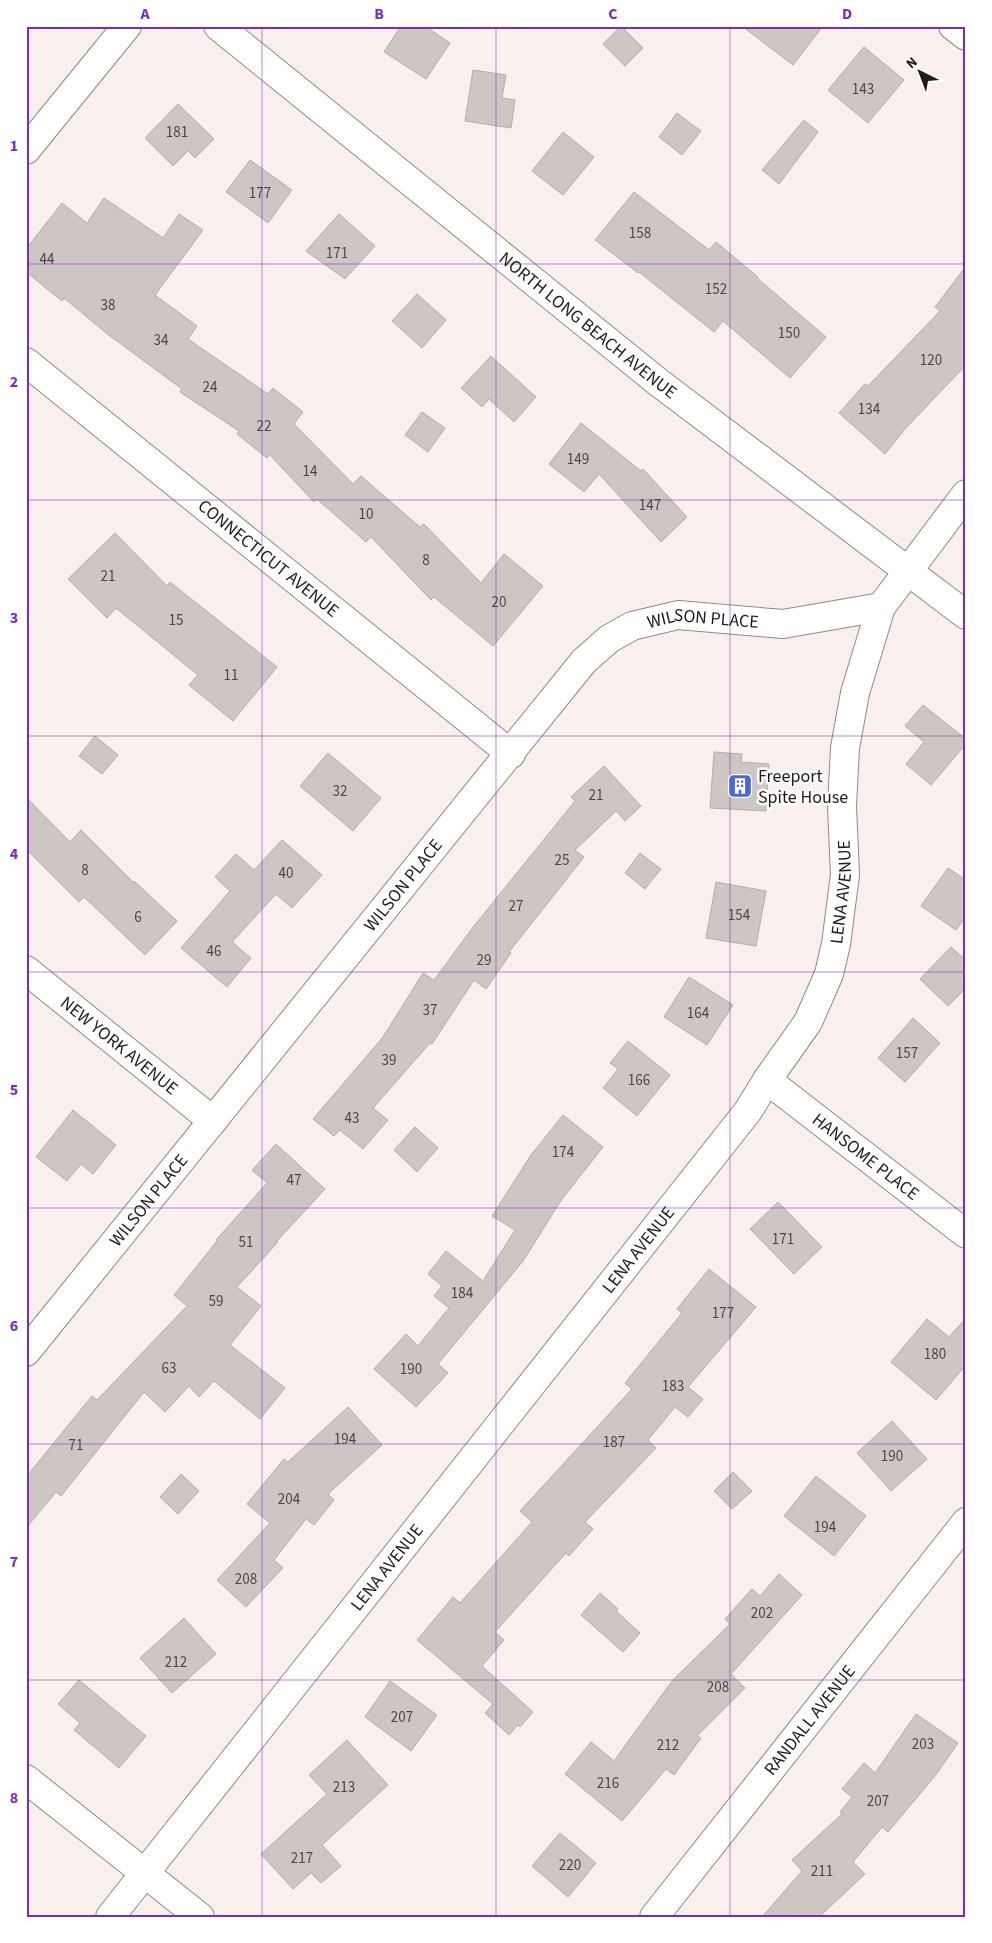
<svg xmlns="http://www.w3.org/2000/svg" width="992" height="1943" viewBox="0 0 992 1943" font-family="'Source Sans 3',sans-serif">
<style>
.building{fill:#cec6c3;stroke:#b5adaa}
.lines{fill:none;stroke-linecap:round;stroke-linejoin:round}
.minor-casing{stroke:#908986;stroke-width:30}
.minor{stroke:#fff;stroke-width:28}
.grid{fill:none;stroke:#7b2cbf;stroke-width:1;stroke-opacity:0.55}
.labels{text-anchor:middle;stroke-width:5;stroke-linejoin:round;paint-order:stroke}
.number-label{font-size:15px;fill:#4c4745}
.street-label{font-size:18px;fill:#201d1b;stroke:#fff}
.poi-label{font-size:18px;fill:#201d1b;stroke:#fff;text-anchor:start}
.neatline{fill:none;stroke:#7b2cbf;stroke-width:2}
.grid-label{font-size:16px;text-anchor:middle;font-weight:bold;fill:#7b2cbf}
</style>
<rect width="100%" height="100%" fill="#f9f0ed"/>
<!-- building -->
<g class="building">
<polygon points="401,26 425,26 450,43 426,79 384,52"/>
<polygon points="621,26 643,48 625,66 603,44"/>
<polygon points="742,26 823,26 793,65"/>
<polygon points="864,47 904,80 868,123 828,90"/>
<polygon points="473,70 506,75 502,98 515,100 511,128 465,121"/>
<polygon points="178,104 214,139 195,158 188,151 173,166 145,138"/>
<polygon points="677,113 701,131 682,155 659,137"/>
<polygon points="804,120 818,132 779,184 762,170"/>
<polygon points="563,132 594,157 563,195 532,171"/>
<polygon points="250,160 292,190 268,223 226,192"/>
<polygon points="634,192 709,250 716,242 758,277 757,278 826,337 790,378 723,321 714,332 639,272 638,273 595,240"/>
<polygon points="104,198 163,238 179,214 203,230 155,295 197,326 188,339 268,394 273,388 303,412 294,424 353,484 361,476 420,527 424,524 481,583 504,554 543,586 493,646 434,597 431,600 371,537 366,542 317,499 314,502 270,455 267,458 237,434 239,431 180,392 182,389 106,333 64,298 62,301 26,272 26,249 62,203 87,223"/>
<polygon points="339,214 375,246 345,279 306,251"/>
<polygon points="966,266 966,365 905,429 885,454 839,413 865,384 868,386 940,311 935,307"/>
<polygon points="417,294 446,320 422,348 392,321"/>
<polygon points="491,356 536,397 514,422 489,399 482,407 461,388"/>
<polygon points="422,412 445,428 428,452 405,435"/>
<polygon points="581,423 641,471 643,469 687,517 661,542 599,474 584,492 549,464"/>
<polygon points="115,533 167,586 170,582 277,667 233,721 189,685 198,675 116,608 107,618 68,579"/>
<polygon points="923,705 966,739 966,744 931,785 906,764 924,742 905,726"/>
<polygon points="95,736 118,755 102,774 79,756"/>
<polygon points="714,752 742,754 741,762 769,764 766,811 710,808"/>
<polygon points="328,753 381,798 353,831 300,786"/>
<polygon points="604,766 641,806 625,821 616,811 575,850 584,857 509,952 511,953 486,989 474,980 432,1044 430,1043 373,1108 388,1120 363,1149 340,1130 334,1136 313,1119 383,1037 423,973 434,980 474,926 575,801 571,797"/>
<polygon points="26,797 70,842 81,830 133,882 134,881 177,921 145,955 84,897 79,902 26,849"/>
<polygon points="282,840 322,875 292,908 276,894 232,942 251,958 227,987 181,948 230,891 215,877 236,854 254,870"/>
<polygon points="640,853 661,869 645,889 625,873"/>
<polygon points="948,868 966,880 966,916 956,930 921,906"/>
<polygon points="716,882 766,891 756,946 706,938"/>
<polygon points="951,947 966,960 966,988 948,1006 920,979"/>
<polygon points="689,977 733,1005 707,1045 664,1017"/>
<polygon points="913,1018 940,1043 905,1082 878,1058"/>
<polygon points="628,1041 670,1075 637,1116 603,1088 618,1069 610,1063"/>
<polygon points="73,1110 116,1145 93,1174 81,1164 67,1181 36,1157"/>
<polygon points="563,1115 603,1147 562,1199 523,1261 438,1364 448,1373 416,1407 374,1369 406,1334 418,1346 449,1308 434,1296 442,1286 428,1274 446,1251 483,1281 515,1230 492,1216 531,1155"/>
<polygon points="415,1127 438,1148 417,1172 394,1150"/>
<polygon points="276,1144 325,1189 277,1241 278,1242 237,1287 261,1306 230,1345 285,1388 260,1419 214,1381 199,1397 189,1386 165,1412 144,1392 61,1496 56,1492 26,1528 26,1477 92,1396 97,1400 187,1306 174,1295 217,1241 216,1240 267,1183 252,1170"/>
<polygon points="778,1202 822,1247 794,1274 750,1229"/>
<polygon points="709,1269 756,1307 688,1387 703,1399 688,1417 675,1407 648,1440 656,1448 585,1522 593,1529 569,1556 566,1553 495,1632 504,1640 482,1666 533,1712 520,1727 518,1725 509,1735 485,1713 493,1704 417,1640 453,1597 460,1603 532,1522 520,1511 632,1389 625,1383 682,1313 677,1309"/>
<polygon points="966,1318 966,1365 936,1400 891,1362 927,1319 949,1337"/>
<polygon points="348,1407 382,1445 328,1494 334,1500 314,1525 306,1519 274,1560 283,1568 246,1607 217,1580 270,1523 247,1504 284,1459 288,1462"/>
<polygon points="892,1421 927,1459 891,1491 857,1453"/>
<polygon points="733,1472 752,1491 732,1509 714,1491"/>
<polygon points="181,1474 199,1491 178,1514 160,1497"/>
<polygon points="816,1476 866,1516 834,1556 784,1516"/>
<polygon points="779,1574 802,1595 731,1674 745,1688 697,1736 701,1738 674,1775 666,1769 622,1821 565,1774 591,1742 614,1761 672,1681 730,1624 725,1619 752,1589 760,1596"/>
<polygon points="600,1593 618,1609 616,1611 640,1633 623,1652 581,1615"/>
<polygon points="184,1618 216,1654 172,1693 140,1658"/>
<polygon points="79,1680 146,1736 119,1768 74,1730 80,1723 58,1704"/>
<polygon points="390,1681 437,1715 411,1751 365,1717"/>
<polygon points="916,1714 958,1743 935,1776 888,1832 882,1827 853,1862 865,1874 819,1917 762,1917 802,1871 792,1860 842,1814 840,1812 852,1797 842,1789 864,1763 875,1773"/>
<polygon points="347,1740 388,1785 322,1845 341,1866 321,1883 311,1873 293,1889 261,1854 327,1794 309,1775"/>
<polygon points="560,1833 596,1863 568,1897 532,1866"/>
</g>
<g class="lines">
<defs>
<g id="minor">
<path id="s1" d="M218,26L658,382L966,615"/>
<polyline points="953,26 966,36"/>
<polyline points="26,150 127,26"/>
<path id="s2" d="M26,362L511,754"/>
<path id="s3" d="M26,970L213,1121"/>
<path id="s4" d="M767,1080L966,1234"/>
<path id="s5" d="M26,1352L584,661L609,639L632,626L678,615L783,624L881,607"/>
<polyline points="26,1779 200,1917"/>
<path id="s6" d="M110,1917L748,1111L767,1080L808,1022L829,974L836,944L845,875L842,806L845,748L855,693L881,607L966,494"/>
<path id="s7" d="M654,1917L966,1522"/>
</g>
</defs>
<!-- minor casing -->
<use href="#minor" class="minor-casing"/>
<!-- minor -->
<use href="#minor" class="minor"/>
</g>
<!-- grid -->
<path class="grid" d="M262,26V1917M496,26V1917M730,26V1917M26,264H966M26,500H966M26,736H966M26,972H966M26,1208H966M26,1444H966M26,1680H966"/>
<!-- icons -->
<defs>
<symbol id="building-square" viewBox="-11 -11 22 22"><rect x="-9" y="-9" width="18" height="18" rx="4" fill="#4b65da" stroke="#fff"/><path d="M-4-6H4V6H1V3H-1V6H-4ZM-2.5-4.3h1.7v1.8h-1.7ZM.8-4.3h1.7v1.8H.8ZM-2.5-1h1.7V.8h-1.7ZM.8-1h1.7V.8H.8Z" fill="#fff"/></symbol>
</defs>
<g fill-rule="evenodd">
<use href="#building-square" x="726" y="772" width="28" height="28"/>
</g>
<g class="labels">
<!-- number labels -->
<g class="number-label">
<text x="863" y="94">143</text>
<text x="177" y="137">181</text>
<text x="260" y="198">177</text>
<text x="640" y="238">158</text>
<text x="337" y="258">171</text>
<text x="47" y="264">44</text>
<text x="716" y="294">152</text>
<text x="108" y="310">38</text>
<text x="789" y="338">150</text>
<text x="161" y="345">34</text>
<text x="931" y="365">120</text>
<text x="210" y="392">24</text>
<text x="869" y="414">134</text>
<text x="264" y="431">22</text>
<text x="578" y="464">149</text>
<text x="310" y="476">14</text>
<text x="650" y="510">147</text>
<text x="366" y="519">10</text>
<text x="426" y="565">8</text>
<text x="108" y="581">21</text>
<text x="499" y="607">20</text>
<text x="176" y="625">15</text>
<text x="231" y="680">11</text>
<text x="340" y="796">32</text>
<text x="596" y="800">21</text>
<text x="562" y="865">25</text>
<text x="85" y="875">8</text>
<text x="286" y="878">40</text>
<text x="516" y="911">27</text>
<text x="739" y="920">154</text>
<text x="138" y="922">6</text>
<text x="214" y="956">46</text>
<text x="484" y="965">29</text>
<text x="430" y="1015">37</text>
<text x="698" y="1018">164</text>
<text x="907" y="1058">157</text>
<text x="389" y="1065">39</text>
<text x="639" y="1085">166</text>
<text x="352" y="1123">43</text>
<text x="563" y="1157">174</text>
<text x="294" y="1185">47</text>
<text x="783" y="1244">171</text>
<text x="246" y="1247">51</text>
<text x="462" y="1298">184</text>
<text x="216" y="1306">59</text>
<text x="723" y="1318">177</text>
<text x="935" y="1359">180</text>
<text x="169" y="1373">63</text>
<text x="411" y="1374">190</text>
<text x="673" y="1391">183</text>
<text x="345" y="1444">194</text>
<text x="614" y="1447">187</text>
<text x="76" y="1450">71</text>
<text x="892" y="1461">190</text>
<text x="289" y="1504">204</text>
<text x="825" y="1532">194</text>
<text x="246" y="1584">208</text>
<text x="762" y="1618">202</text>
<text x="176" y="1667">212</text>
<text x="718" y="1692">208</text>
<text x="402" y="1722">207</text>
<text x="923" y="1749">203</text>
<text x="668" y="1750">212</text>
<text x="608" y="1788">216</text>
<text x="344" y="1792">213</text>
<text x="878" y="1806">207</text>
<text x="302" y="1863">217</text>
<text x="570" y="1870">220</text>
<text x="822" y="1876">211</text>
</g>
<!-- street labels -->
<g class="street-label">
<text dy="6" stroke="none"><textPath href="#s1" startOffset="476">NORTH LONG BEACH AVENUE</textPath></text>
<text dy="6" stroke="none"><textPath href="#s2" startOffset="312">CONNECTICUT AVENUE</textPath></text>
<text dy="6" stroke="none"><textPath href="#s5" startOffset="1020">WILSON PLACE</textPath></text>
<text dy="6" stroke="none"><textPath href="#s5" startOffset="600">WILSON PLACE</textPath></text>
<text dy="6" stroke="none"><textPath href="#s6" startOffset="1271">LENA AVENUE</textPath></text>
<text dy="6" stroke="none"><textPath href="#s3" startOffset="120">NEW YORK AVENUE</textPath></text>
<text dy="6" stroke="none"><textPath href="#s4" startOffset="125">HANSOME PLACE</textPath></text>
<text dy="6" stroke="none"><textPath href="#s5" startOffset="195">WILSON PLACE</textPath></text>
<text dy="6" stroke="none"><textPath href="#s6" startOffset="851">LENA AVENUE</textPath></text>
<text dy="6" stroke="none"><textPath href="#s6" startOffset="446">LENA AVENUE</textPath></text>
<text dy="6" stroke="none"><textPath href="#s7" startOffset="251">RANDALL AVENUE</textPath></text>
</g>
<!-- poi labels -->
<g class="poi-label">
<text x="758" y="782">Freeport<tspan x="758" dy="21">Spite House</tspan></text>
</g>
</g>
<!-- border -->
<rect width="992" height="1943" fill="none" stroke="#ffffff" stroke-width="55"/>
<!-- north arrow -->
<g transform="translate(920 72) rotate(318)" stroke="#ffffff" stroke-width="4" paint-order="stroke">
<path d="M0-4L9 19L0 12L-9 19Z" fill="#201d1b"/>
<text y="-8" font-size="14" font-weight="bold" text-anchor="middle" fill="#201d1b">N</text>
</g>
<rect x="28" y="28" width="936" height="1888" class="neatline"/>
<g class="grid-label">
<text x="145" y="19">A</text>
<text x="379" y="19">B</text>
<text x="613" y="19">C</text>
<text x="847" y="19">D</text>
<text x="14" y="151">1</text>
<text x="14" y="387">2</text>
<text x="14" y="623">3</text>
<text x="14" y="859">4</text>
<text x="14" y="1095">5</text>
<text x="14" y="1331">6</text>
<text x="14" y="1567">7</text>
<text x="14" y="1803">8</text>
</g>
</svg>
